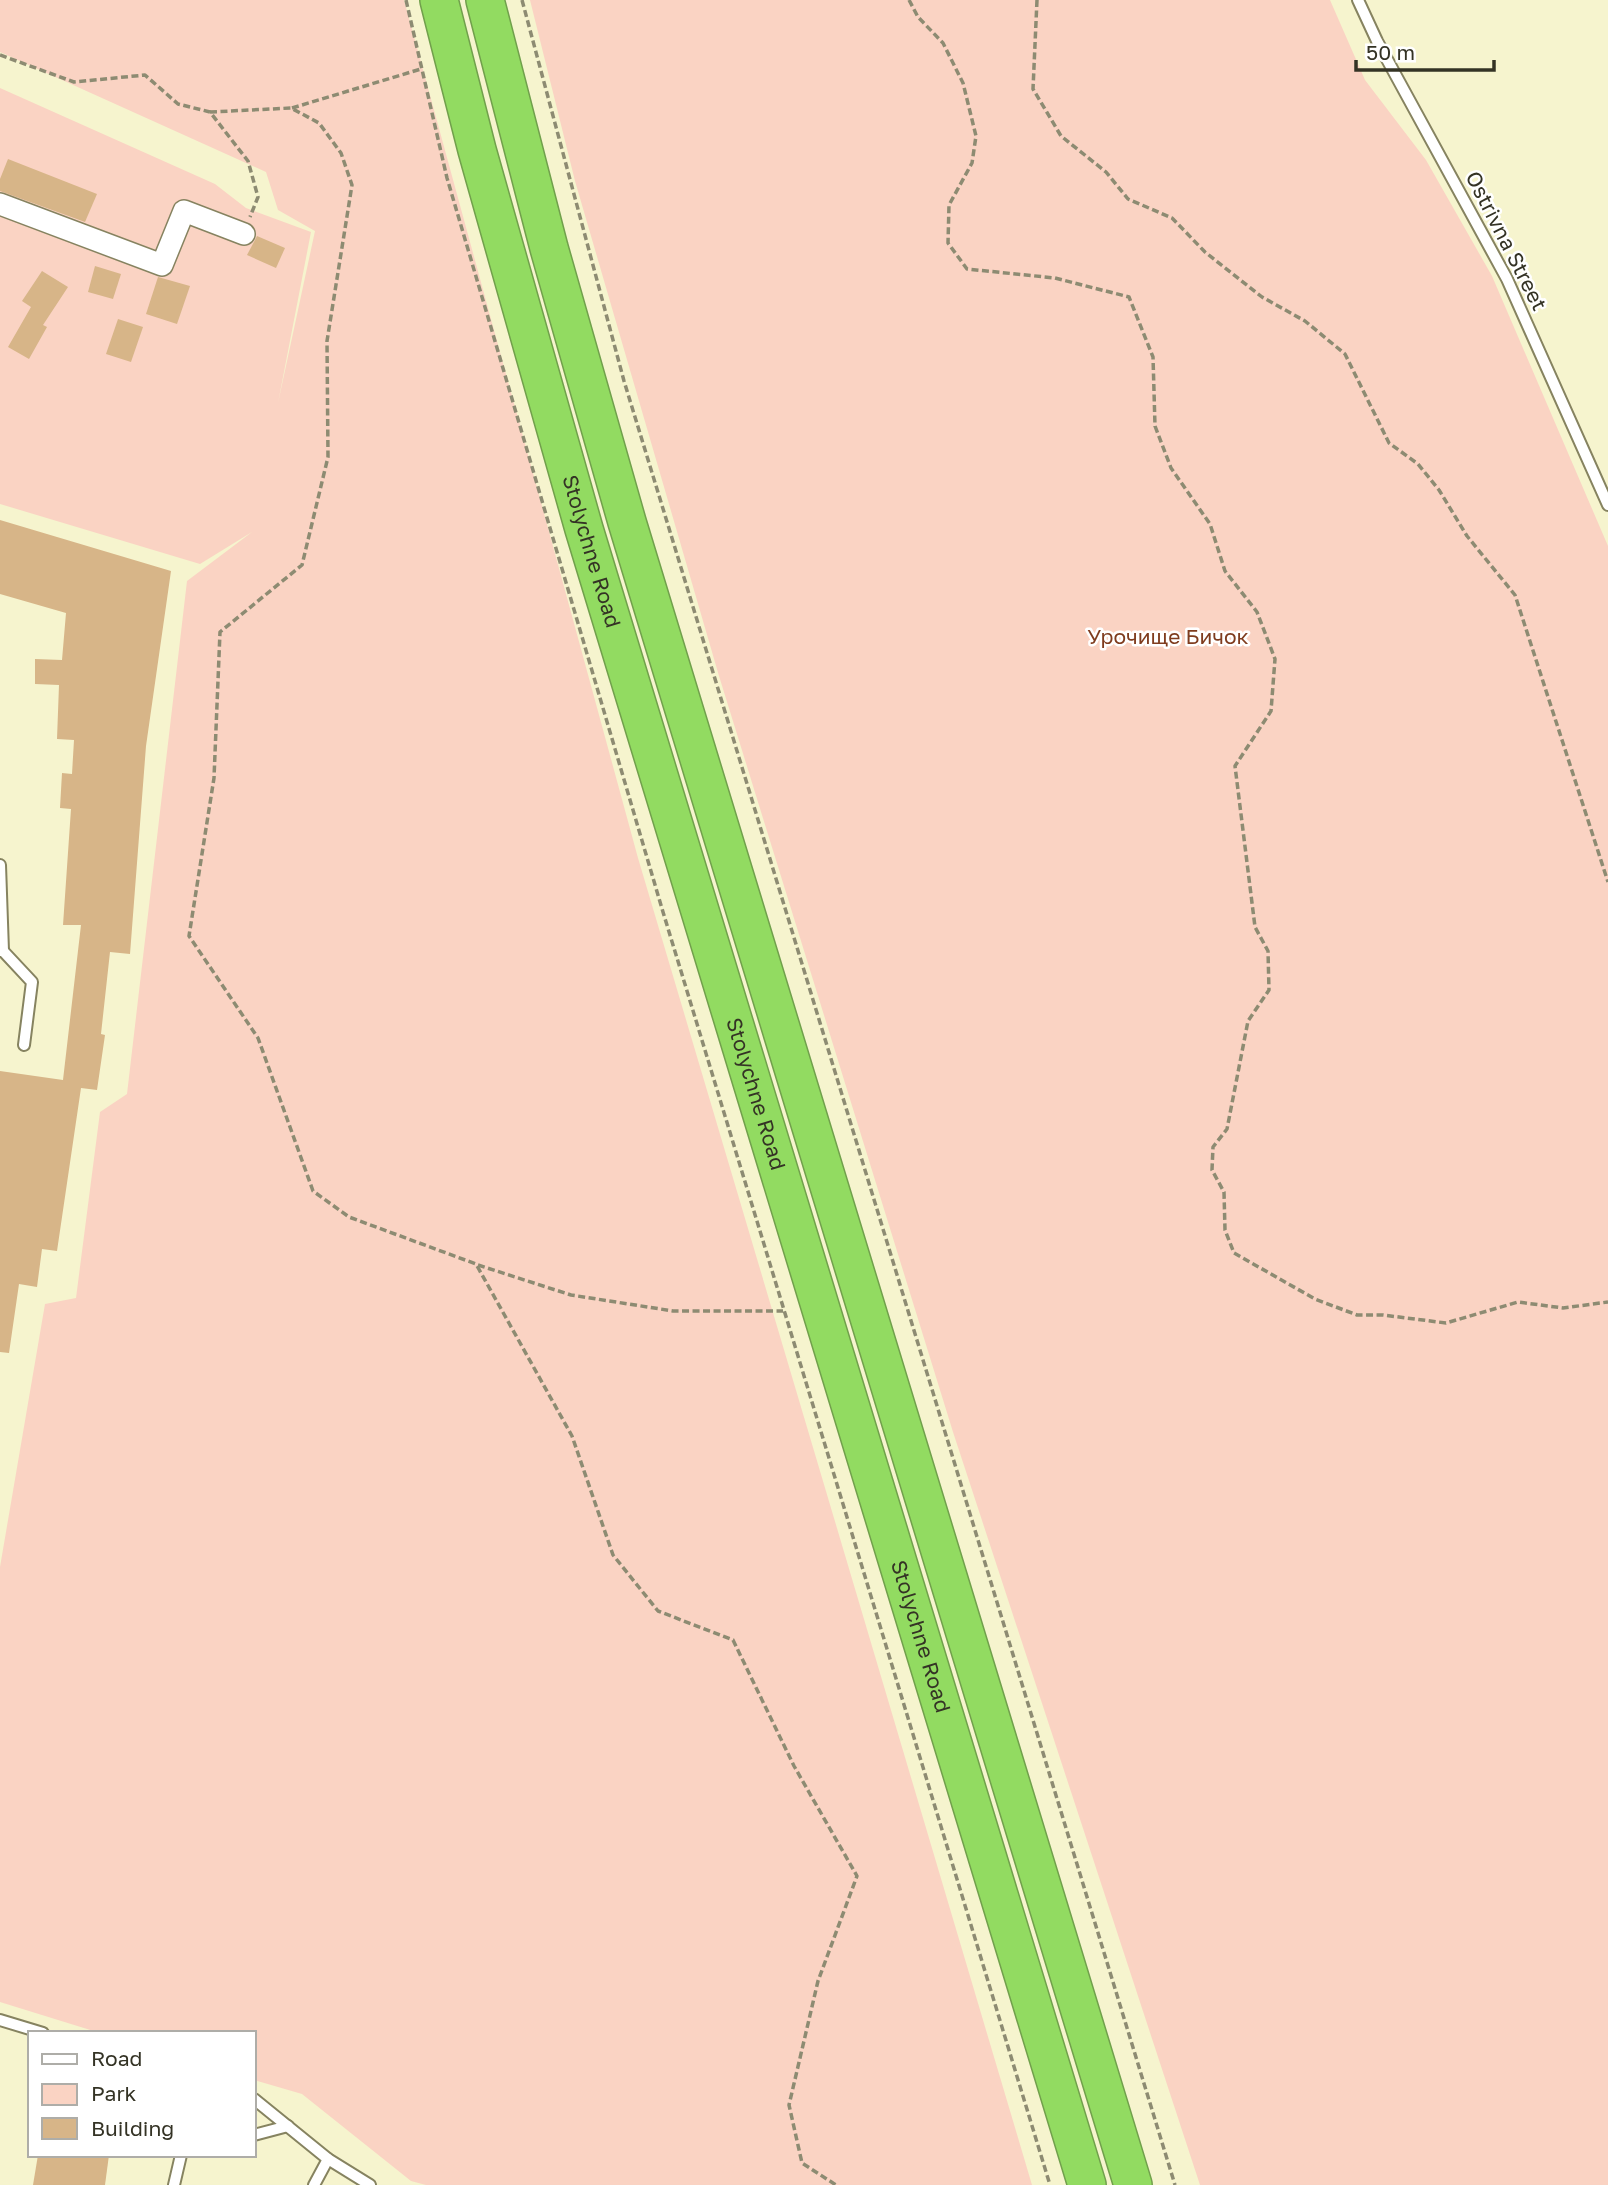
<svg xmlns="http://www.w3.org/2000/svg" width="1608" height="2185" viewBox="0 0 1608 2185" font-family="'Golos Text',sans-serif">
<style>
.green{fill:#fad3c3}
.building{fill:#d7b588}
.lines{fill:none;stroke-linecap:round;stroke-linejoin:round}
.lane-casing{stroke:#868360;stroke-width:14}
.street-casing{stroke:#868360;stroke-width:24}
.highway-casing{stroke:#71a04c;stroke-width:40}
.path{stroke:#8d8b72;stroke-width:3.5;stroke-dasharray:7 3.5;stroke-linecap:butt}
.lane{stroke:#fff;stroke-width:10}
.street{stroke:#fff;stroke-width:21}
.highway{stroke:#92db61;stroke-width:37}
.labels{text-anchor:middle;stroke-width:5;stroke-linejoin:round;paint-order:stroke}
.street-label{font-size:21px;fill:#343325;stroke:#fff}
.park-label{font-size:21px;fill:#7f3c1e;stroke:#fff}
</style>
<rect width="100%" height="100%" fill="#f6f4ce"/>
<!-- green -->
<g class="green">
<polygon points="0,0 404,0 638,858 1032,2185 426,2185 411,2181 302,2094 254,2080 254,2033 100,2033 0,2002 0,1567 45,1304 76,1298 100,1112 127,1094 187,581 252,532 200,564 0,504 0,88 215,184 246,208 311,232 278,403 315,231 278,210 266,172 0,52"/>
<polygon points="530,0 1330,0 1365,80 1426,160 1492,276 1608,546 1608,2185 1200,2185 953,1432 719,676 575,181"/>
</g>
<!-- building -->
<g class="building">
<polygon points="8,159 97,194 85,222 0,191 0,179"/>
<polygon points="257,236 285,248 276,268 247,255"/>
<polygon points="95,266 121,274 113,299 88,292"/>
<polygon points="42,271 68,287 43,325 47,327 29,359 8,347 31,307 22,301"/>
<polygon points="158,277 190,286 177,324 146,314"/>
<polygon points="118,319 143,327 131,362 106,354"/>
<polygon points="0,520 171,571 146,746 130,954 110,952 101,1034 105,1035 97,1090 81,1088 57,1251 42,1249 37,1287 19,1284 9,1353 0,1352 0,1071 63,1080 81,925 63,925 71,809 60,808 62,773 72,774 74,740 57,739 59,685 35,684 35,659 62,660 66,613 0,594"/>
<polygon points="38,2155 109,2155 105,2185 33,2185"/>
</g>
<g class="lines">
<defs>
<g id="lane">
<polyline points="1358,0 1377,41 1507,279 1608,505"/>
<polyline points="0,865 3,951 0,951"/>
<polyline points="3,951 32,982 24,1045"/>
<polyline points="0,2020 43,2033"/>
<polyline points="254,2099 328,2159 370,2185"/>
<polyline points="254,2135 288,2126"/>
<polyline points="174,2185 181,2155"/>
<polyline points="314,2185 328,2159"/>
</g>
<polyline id="street" points="0,204 162,265 184,211 244,234"/>
<g id="highway">
<path id="s1" d="M439,0L477,150L584,529L1087,2185"/>
<polyline points="485,0 549,248 627,522 1133,2185"/>
</g>
</defs>
<!-- lane casing -->
<use href="#lane" class="lane-casing"/>
<!-- street casing -->
<use href="#street" class="street-casing"/>
<!-- highway casing -->
<use href="#highway" class="highway-casing"/>
<!-- path -->
<g class="path">
<polyline points="406,0 447,178 663,912 1050,2185"/>
<polyline points="522,0 624,381 1175,2185"/>
<polyline points="909,0 918,17 943,43 963,83 976,136 972,163 949,205 948,243 967,269 1055,278 1129,297 1153,357 1155,426 1171,468 1210,524 1225,571 1257,612 1275,659 1271,711 1235,766 1255,927 1268,951 1269,990 1248,1021 1227,1129 1213,1147 1212,1170 1224,1192 1225,1230 1234,1253 1315,1299 1357,1315 1383,1315 1446,1323 1518,1302 1563,1308 1608,1302"/>
<polyline points="1037,0 1033,89 1061,136 1106,172 1128,199 1172,218 1205,252 1262,297 1305,321 1345,354 1389,443 1418,464 1439,490 1467,536 1515,595 1608,882"/>
<polyline points="0,55 74,82 145,75 178,104 210,112 248,161 258,197 250,217"/>
<polyline points="292,108 421,69"/>
<polyline points="210,112 291,108 319,123 341,153 352,185 327,341 328,457 302,565 220,632 214,778 189,936 258,1038 313,1191 349,1217 476,1264 572,1436 613,1555 658,1611 733,1640 794,1766 857,1876 818,1981 789,2105 802,2163 836,2185"/>
<polyline points="478,1265 571,1295 673,1311 783,1311"/>
</g>
<!-- lane -->
<use href="#lane" class="lane"/>
<!-- street -->
<use href="#street" class="street"/>
<!-- highway -->
<use href="#highway" class="highway"/>
</g>
<g class="labels">
<!-- street labels -->
<g class="street-label">
<text transform="translate(1506 241) rotate(63)" y="7">Ostrivna Street</text>
<text dy="7" stroke="none"><textPath href="#s1" startOffset="572">Stolychne Road</textPath></text>
<text dy="7" stroke="none"><textPath href="#s1" startOffset="1139">Stolychne Road</textPath></text>
<text dy="7" stroke="none"><textPath href="#s1" startOffset="1706">Stolychne Road</textPath></text>
</g>
<!-- park labels -->
<g class="park-label">
<text x="1168" y="644">Урочище Бичок</text>
</g>
</g>
<!-- legend -->
<rect x="28" y="2031" width="228" height="126" fill="#ffffff" stroke="#aeada8" stroke-width="2"/>
<rect x="42" y="2054" width="35" height="10" fill="#ffffff" stroke="#aeada8" stroke-width="2"/>
<text x="91" y="2066" font-size="21" fill="#343325">Road</text>
<rect x="42" y="2084" width="35" height="21" fill="#fad3c3" stroke="#aeada8" stroke-width="2"/>
<text x="91" y="2101" font-size="21" fill="#343325">Park</text>
<rect x="42" y="2118" width="35" height="21" fill="#d7b588" stroke="#aeada8" stroke-width="2"/>
<text x="91" y="2136" font-size="21" fill="#343325">Building</text>
<!-- scale -->
<path d="M1356 60v10h138v-10" fill="none" stroke="#343325" stroke-width="3.5"/>
<text x="1366" y="60" font-size="21" fill="#343325" stroke="#ffffff" stroke-width="5" paint-order="stroke">50 m</text>
</svg>
